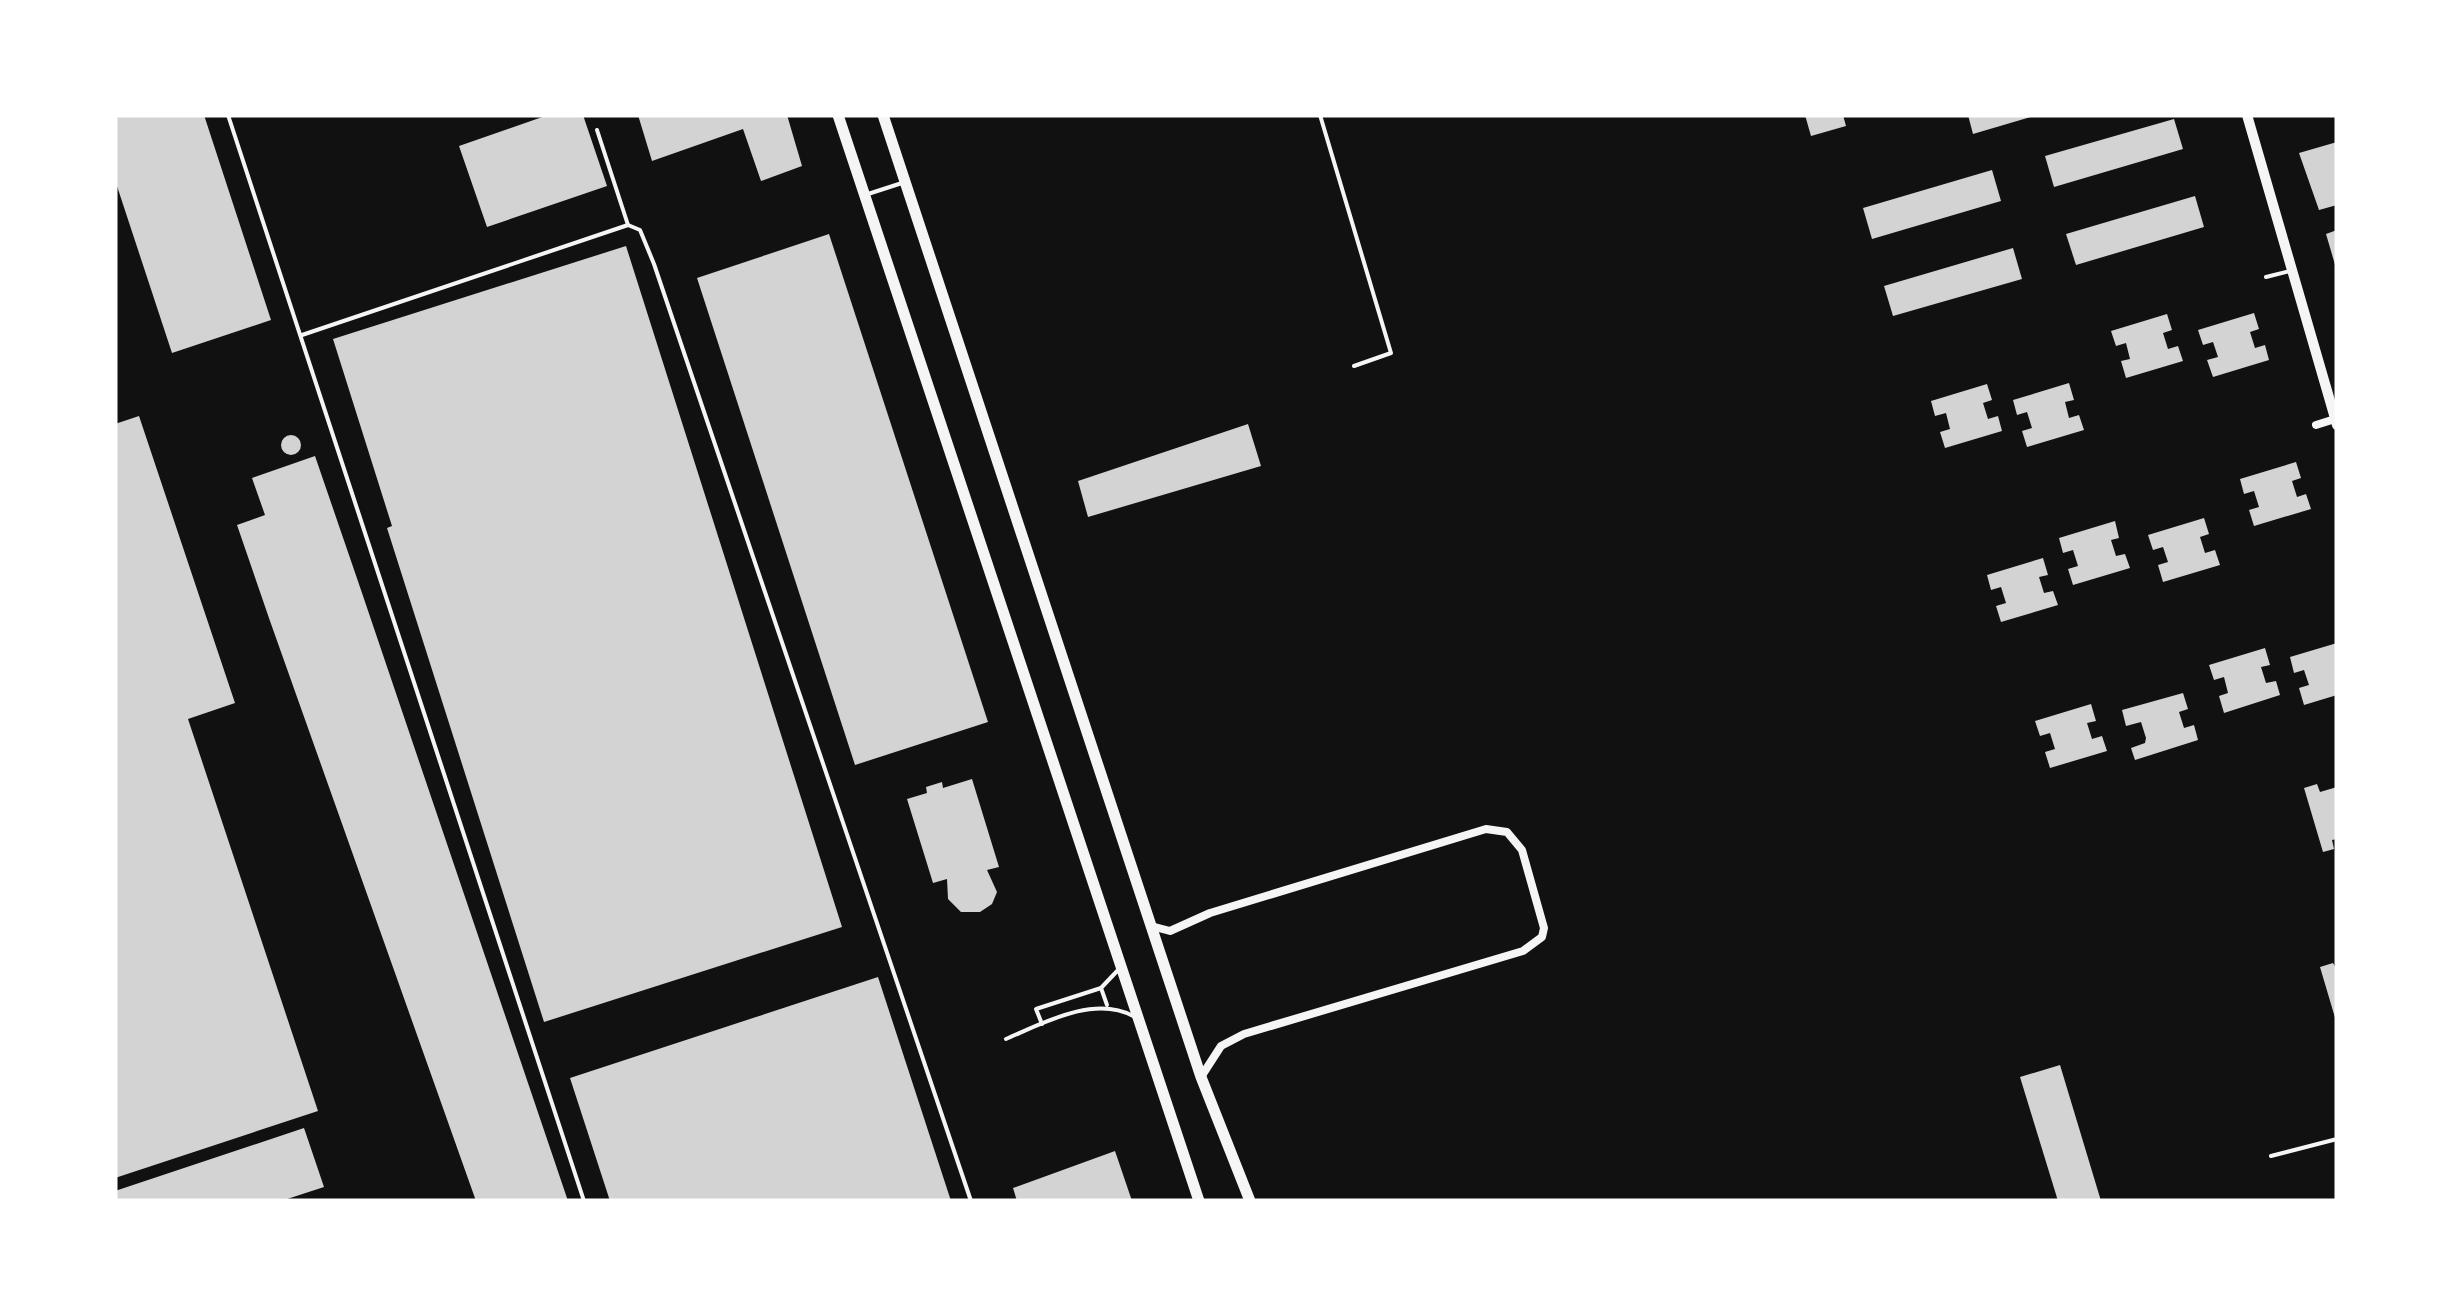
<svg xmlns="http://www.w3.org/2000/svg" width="2452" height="1316" viewBox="0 0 2452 1316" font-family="Manrope,sans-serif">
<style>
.building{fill:#d3d3d3}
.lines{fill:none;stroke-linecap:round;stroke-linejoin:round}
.service{stroke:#f5f5f5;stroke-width:4}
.minor{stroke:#f5f5f5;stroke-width:8}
.tertiary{stroke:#f5f5f5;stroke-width:10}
.secondary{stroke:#f5f5f5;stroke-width:11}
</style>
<rect width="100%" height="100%" fill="#111"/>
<!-- building -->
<g class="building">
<polygon points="115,115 204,115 271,320 172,353 115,180"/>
<polygon points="548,115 583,115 607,186 487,227 459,146"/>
<polygon points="638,115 787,115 802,166 761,181 743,129 652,161"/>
<polygon points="1805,115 1843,115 1846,126 1811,136"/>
<polygon points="1968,115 2034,115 2034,116 1973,134"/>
<polygon points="2174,119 2183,149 2054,187 2045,156"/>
<polygon points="2337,142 2337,205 2319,210 2299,153"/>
<polygon points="1992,170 2001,201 1872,239 1863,208"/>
<polygon points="2195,196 2204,227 2076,265 2066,234"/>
<polygon points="2337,230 2337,268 2336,268 2326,234"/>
<polygon points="829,234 988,722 855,765 697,278"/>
<polygon points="626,246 842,927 544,1022 387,528 392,526 333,339"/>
<polygon points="2013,248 2022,279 1893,316 1884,286"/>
<polygon points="2254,313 2259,329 2250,332 2255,348 2265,345 2269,360 2213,377 2207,360 2218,357 2213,342 2203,345 2198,330"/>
<polygon points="2167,314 2172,330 2163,333 2168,349 2178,346 2183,361 2126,378 2121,361 2130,359 2126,343 2116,346 2111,331"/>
<polygon points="2069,383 2074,400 2065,402 2069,418 2079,415 2084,430 2027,447 2022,431 2032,428 2027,412 2017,415 2013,400"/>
<polygon points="1987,384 1992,400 1983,403 1988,419 1998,416 2002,431 1945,448 1940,432 1950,429 1946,413 1935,416 1931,401"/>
<polygon points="139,416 235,703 188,719 318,1111 115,1178 115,424"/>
<polygon points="1248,424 1261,466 1088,517 1078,481"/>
<circle cx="291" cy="445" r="10"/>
<polygon points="315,456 361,590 568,1201 476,1201 270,621 237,525 265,515 252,478"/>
<polygon points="2296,462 2301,478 2292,481 2297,497 2306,494 2311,509 2254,526 2249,510 2259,507 2254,491 2244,494 2240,479"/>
<polygon points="2204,518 2209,534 2200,537 2205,553 2215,550 2220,565 2163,582 2158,565 2168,562 2163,547 2153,550 2148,535"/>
<polygon points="2115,521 2119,538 2111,540 2116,556 2125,554 2130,568 2073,585 2068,569 2078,566 2073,550 2063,553 2059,538"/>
<polygon points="2043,558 2048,575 2039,577 2044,593 2053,591 2058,605 2001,622 1996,606 2006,603 2001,587 1991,590 1987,575"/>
<polygon points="2337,643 2337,695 2304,705 2299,688 2309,685 2304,670 2294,673 2290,657"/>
<polygon points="2265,648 2270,665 2261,667 2266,683 2276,681 2280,695 2224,713 2219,696 2228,693 2224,677 2214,680 2209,665"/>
<polygon points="2183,693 2188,709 2179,712 2184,728 2194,725 2198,740 2135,760 2131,748 2145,743 2146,738 2141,722 2126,726 2122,710"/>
<polygon points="2091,704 2096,721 2087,723 2092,739 2102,736 2107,751 2050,768 2045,752 2055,749 2050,733 2040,736 2035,721"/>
<polygon points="972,779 999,867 987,870 997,892 992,904 980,912 961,912 948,899 947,879 933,883 907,799 927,793 926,787 942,782 943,788"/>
<polygon points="2317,784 2320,792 2337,787 2337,839 2332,840 2334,849 2323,852 2304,788"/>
<polygon points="2333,963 2337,970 2336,1021 2320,967"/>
<polygon points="878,977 951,1201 610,1201 570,1078"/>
<polygon points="2060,1065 2101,1201 2058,1201 2020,1077"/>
<polygon points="304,1128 324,1187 281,1201 115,1201 115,1191"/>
<polygon points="1115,1151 1132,1201 1017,1201 1013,1188"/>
</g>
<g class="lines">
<!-- service -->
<g class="service">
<polyline points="228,115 584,1201"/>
<polyline points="1320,115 1391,353 1354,366"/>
<polyline points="597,130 628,225 640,230 654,264 971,1201"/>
<polyline points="868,194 902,183"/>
<polyline points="2266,277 2290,271"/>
<polyline points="302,335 628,225"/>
<polyline points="1101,988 1107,1005"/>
<polyline points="1042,1024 1036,1009 1101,988 1119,969"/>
<path d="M1006,1039C1043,1023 1094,995 1133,1016"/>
<polyline points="2271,1156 2337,1139"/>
</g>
<!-- minor -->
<g class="minor">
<polyline points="2316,425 2335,419"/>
<polyline points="1151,926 1170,931 1210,913 1486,829 1507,832 1522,850 1544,928 1542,937 1523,951 1244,1034 1221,1046 1201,1077"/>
</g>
<!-- tertiary -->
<polyline class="tertiary" points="2247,115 2337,425"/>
<!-- secondary -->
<g class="secondary">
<polyline points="838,115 1199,1201"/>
<polyline points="883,115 1201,1077 1250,1201"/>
</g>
</g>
<!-- border -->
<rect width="2452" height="1316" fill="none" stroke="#ffffff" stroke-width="235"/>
</svg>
